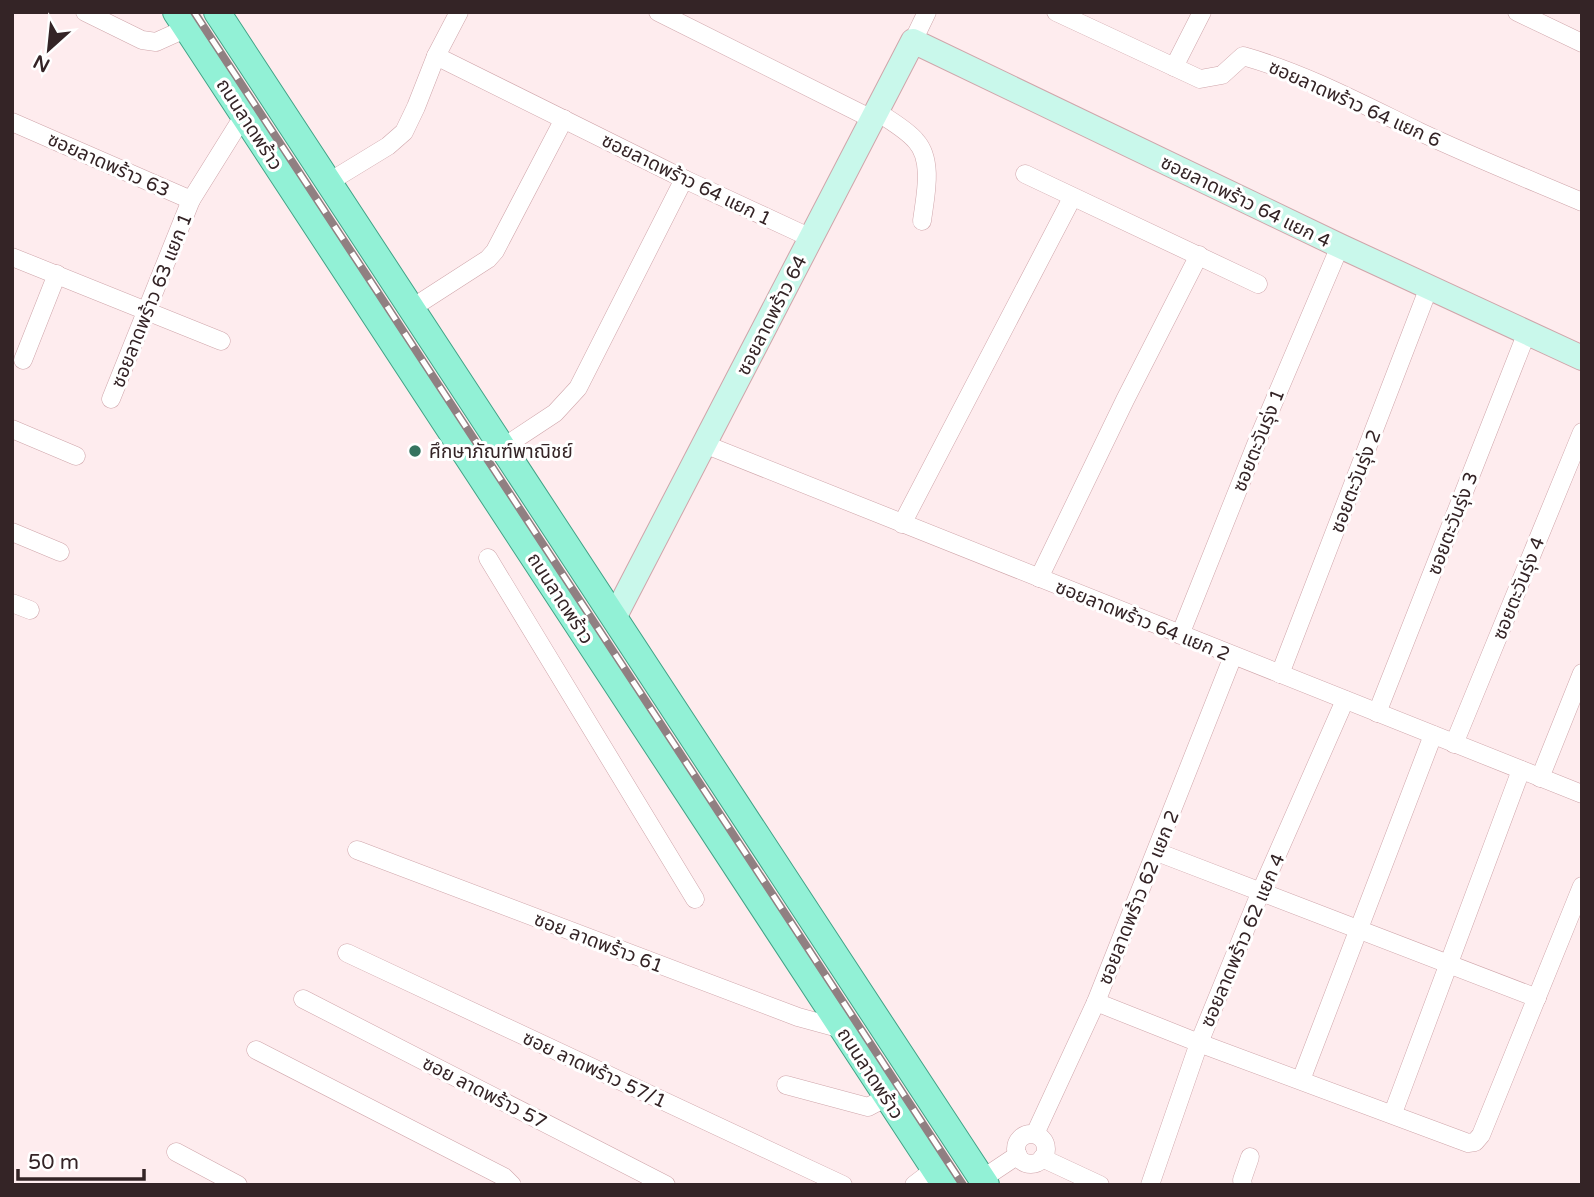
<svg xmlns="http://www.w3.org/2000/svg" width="1594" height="1197" viewBox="0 0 1594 1197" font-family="'Varela Round','Noto Sans Thai',sans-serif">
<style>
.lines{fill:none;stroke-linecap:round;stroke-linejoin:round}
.street-casing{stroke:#cfa5aa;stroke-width:19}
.secondary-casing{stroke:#cfa5aa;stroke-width:26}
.primary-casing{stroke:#42a387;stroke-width:28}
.street{stroke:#fff;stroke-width:18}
.secondary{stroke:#c9f8eb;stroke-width:24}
.primary{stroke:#92f1d6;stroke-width:26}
.rail-casing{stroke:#908082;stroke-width:8}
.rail{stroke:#fff;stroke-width:5;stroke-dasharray:16;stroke-linecap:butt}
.poi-dot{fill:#35735f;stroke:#fff;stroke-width:2.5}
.labels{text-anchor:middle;stroke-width:6;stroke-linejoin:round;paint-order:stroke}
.street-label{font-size:19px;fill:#342426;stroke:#fff}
.poi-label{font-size:19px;fill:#342426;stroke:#fff;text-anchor:start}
</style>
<rect width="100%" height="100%" fill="#feecee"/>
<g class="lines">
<defs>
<g id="street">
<polyline points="85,12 142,40 156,42 187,28"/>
<polyline points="658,12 872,119"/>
<path d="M1056,12L1200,79L1222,75L1243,56C1304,73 1362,104 1420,132C1473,157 1528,179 1582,202"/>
<polyline points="1517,12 1582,43"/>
<polyline points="913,41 927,12"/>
<polyline points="436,56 684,179 811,238"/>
<polyline points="1174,67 1202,12"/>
<path d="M876,111C889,120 906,129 916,141C934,161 925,197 922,221"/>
<polyline points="12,122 191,200 244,115"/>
<polyline points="1025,174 1258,284"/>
<polyline points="329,182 388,146 404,132 416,107 436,56 459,12"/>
<polyline points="12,257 221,341"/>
<polyline points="412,308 488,259 495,251 564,119"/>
<polyline points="23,360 57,274"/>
<polyline points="111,399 191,200"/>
<polyline points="12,429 76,456"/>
<polyline points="704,444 1582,794"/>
<polyline points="502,448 555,413 578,388 684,179"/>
<polyline points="902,524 1072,198"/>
<polyline points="12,532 60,552"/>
<polyline points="488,558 695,899"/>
<polyline points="1039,578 1125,400 1199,255"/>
<polyline points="12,603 30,610"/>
<polyline points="1180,635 1261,432 1340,246"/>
<polyline points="1280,674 1429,287"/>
<polyline points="1377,713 1527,332"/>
<polyline points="1454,744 1582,432"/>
<polyline points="1540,778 1582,673"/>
<polyline points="357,850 798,1017 842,1029"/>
<polyline points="1157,852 1537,998"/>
<polyline points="347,953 843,1185"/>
<polyline points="303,999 666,1185"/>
<polyline points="1096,1002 1199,1043 1468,1143 1475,1142 1481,1135 1582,886"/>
<polyline points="256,1050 504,1177 512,1185"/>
<polyline points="1301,1080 1433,735"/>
<polyline points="786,1085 868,1107 887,1097"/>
<polyline points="1393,1113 1521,770"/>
<polyline points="1035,1134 1096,1002 1233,656"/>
<circle cx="1031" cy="1149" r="15"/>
<polyline points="176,1152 238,1185"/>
<polyline points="1042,1158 1100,1185"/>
<polyline points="982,1179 1018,1155"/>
<polyline points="914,1185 935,1169"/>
<polyline points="1150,1185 1199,1043 1261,891 1345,700"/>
<polyline points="1243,1185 1242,1180 1250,1157"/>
</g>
<polyline id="secondary" points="614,618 913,41 1340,246 1582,358"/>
<g id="primary">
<polyline points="176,12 945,1185"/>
<polyline points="217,12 986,1185"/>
</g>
</defs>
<!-- street casing -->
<use href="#street" class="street-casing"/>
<!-- secondary casing -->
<use href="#secondary" class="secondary-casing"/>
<!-- primary casing -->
<use href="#primary" class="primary-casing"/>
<!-- street -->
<use href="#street" class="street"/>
<!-- secondary -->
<use href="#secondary" class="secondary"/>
<!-- primary -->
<use href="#primary" class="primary"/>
<defs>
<polyline id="rail" points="194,12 963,1185"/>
</defs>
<!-- rail casing -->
<use href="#rail" class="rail-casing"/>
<!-- rail -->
<use href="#rail" class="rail"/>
</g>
<!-- markers -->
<circle class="poi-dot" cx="415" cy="451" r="7"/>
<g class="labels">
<!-- street labels -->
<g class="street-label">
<text transform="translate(1355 103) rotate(24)" y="7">ซอยลาดพร้าว 64 แยก 6</text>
<text transform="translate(250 124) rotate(57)" y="7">ถนนลาดพร้าว</text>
<text transform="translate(109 164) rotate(24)" y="7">ซอยลาดพร้าว 63</text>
<text transform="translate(687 179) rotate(26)" y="7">ซอยลาดพร้าว 64 แยก 1</text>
<text transform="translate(1246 201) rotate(26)" y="7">ซอยลาดพร้าว 64 แยก 4</text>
<text transform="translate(151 300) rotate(-68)" y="7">ซอยลาดพร้าว 63 แยก 1</text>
<text transform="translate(771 315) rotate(-63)" y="7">ซอยลาดพร้าว 64</text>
<text transform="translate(1258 440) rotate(-68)" y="7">ซอยตะวันรุ่ง 1</text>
<text transform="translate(1355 481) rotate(-69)" y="7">ซอยตะวันรุ่ง 2</text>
<text transform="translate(1452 523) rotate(-69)" y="7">ซอยตะวันรุ่ง 3</text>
<text transform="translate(1518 588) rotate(-68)" y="7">ซอยตะวันรุ่ง 4</text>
<text transform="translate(561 598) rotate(57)" y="7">ถนนลาดพร้าว</text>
<text transform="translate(1143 620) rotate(22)" y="7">ซอยลาดพร้าว 64 แยก 2</text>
<text transform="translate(1138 897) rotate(-68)" y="7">ซอยลาดพร้าว 62 แยก 2</text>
<text transform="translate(1242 940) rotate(-67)" y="7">ซอยลาดพร้าว 62 แยก 4</text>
<text transform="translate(599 942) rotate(21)" y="7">ซอย ลาดพร้าว 61</text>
<text transform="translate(595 1069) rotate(25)" y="7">ซอย ลาดพร้าว 57/1</text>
<text transform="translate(871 1073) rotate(57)" y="7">ถนนลาดพร้าว</text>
<text transform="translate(485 1092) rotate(27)" y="7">ซอย ลาดพร้าว 57</text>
</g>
<!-- poi labels -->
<g class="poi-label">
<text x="429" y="458">ศึกษาภัณฑ์พาณิชย์</text>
</g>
</g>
<!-- border -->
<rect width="1594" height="1197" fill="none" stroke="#342426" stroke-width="28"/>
<!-- north arrow -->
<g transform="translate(49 49) rotate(207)" stroke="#ffffff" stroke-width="5" paint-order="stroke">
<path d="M0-5L12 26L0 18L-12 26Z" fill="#342426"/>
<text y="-10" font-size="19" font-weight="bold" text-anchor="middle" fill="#342426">N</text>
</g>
<!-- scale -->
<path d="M18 1169v10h126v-10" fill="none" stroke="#342426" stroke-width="3.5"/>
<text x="28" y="1169" font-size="21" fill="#342426" stroke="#ffffff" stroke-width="5" paint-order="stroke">50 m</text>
</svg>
